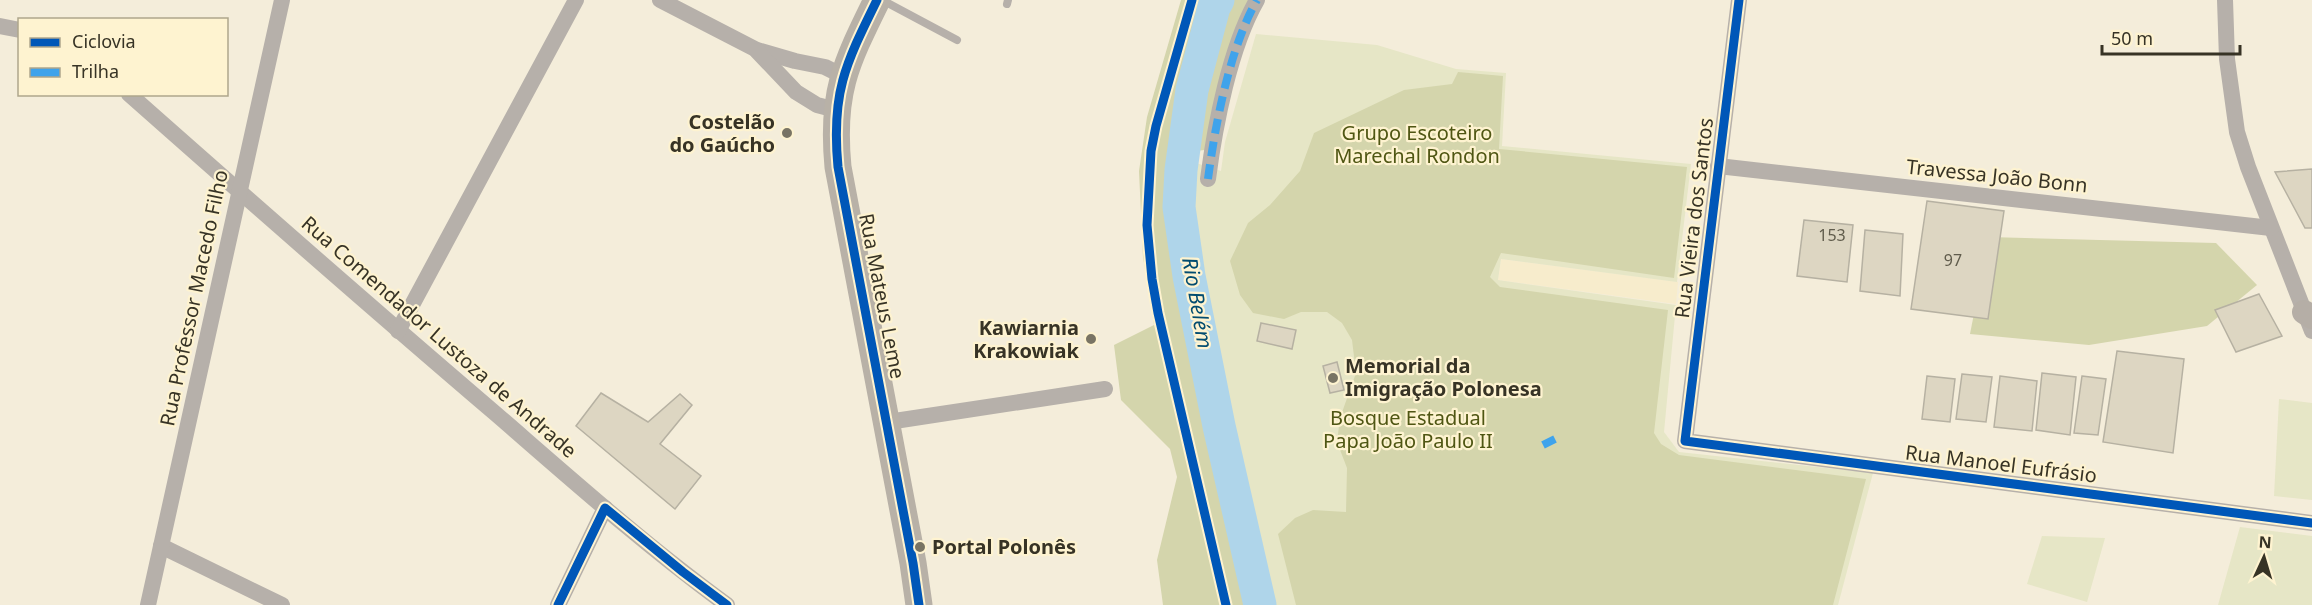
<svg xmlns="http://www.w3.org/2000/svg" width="2312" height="605" viewBox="0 0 2312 605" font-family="'Noto Sans',sans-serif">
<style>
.built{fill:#f7eccc}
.green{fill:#e6e6c6}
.forest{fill:#d4d5ac}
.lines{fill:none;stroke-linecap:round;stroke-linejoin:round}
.river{stroke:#afd5ea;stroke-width:33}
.building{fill:#ddd6c2;stroke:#b6b1a2;stroke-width:1.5}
.lane{stroke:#b6b0aa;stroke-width:8}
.street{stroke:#b6b0aa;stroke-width:16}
.secondary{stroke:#b5aea6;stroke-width:24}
.primary{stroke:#b8b1a7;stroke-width:27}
.quiet{stroke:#3fa3eb;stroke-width:8;stroke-dasharray:15 8;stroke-linecap:butt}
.cycleway-casing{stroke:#fef3d0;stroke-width:13}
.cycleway{stroke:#0057b8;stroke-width:9}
.poi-dot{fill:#797464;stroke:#fef3d0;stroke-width:2}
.labels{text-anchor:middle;stroke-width:4.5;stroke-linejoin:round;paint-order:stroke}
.number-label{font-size:16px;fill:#605c4c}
.poi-label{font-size:20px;font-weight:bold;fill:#373325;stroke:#fef3d0;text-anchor:end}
.park-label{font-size:20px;fill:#4f5613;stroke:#fef3d0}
.street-label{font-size:20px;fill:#373325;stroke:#fef3d0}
.water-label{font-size:21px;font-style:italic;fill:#024c70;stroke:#fef3d0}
</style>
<rect width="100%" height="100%" fill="#f4edda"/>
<!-- built -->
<polygon class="built" points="1501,259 1678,282 1676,304 1498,280"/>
<!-- green -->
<g class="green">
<polygon points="1256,34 1377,45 1456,69 1506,73 1502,146 1691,164 1677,282 1501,259 1498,280 1676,305 1664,432 1679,452 1873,473 1838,605 1268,605 1242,493 1196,265 1190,201 1193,162 1221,171 1225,142"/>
<polygon points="2279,399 2312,403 2312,500 2274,496"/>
<polygon points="2240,527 2312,536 2312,605 2218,605"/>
<polygon points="2042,536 2105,538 2087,602 2027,584"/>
</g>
<!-- forest -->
<g class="forest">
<polygon points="1181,0 1252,0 1205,150 1174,153 1173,202 1184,296 1212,446 1248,605 1163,605 1157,560 1177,477 1170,449 1121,400 1114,345 1154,325 1143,257 1139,171 1147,117"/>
<polygon points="1458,72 1503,76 1499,149 1687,167 1674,278 1501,253 1490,277 1500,287 1668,310 1654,433 1661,444 1679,455 1866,479 1833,605 1296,605 1278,534 1295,518 1313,510 1346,512 1347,468 1337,442 1340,418 1356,373 1352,340 1342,323 1327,312 1301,312 1284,319 1253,313 1240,295 1230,261 1248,223 1270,205 1300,171 1314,133 1404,90 1452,84"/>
<polygon points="1989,237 2216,243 2257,285 2207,326 2089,345 1970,334"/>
</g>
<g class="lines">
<!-- river -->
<polyline class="river" points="1218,0 1214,7 1192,90 1181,170 1179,207 1189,276 1219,426 1260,605"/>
</g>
<!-- building -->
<g class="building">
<polygon points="2312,169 2312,228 2305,228 2275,172"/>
<polygon points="1927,201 2004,211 1988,319 1911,309"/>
<polygon points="1804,220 1853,225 1847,282 1797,276"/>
<polygon points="1865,230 1903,234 1900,296 1860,291"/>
<polygon points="2259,294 2282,336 2236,352 2215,310"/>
<polygon points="1261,323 1296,330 1292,349 1257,341"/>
<polygon points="2117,351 2184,359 2173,453 2103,442"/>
<polygon points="1337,362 1344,390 1330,393 1323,366"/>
<polygon points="2042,373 2076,377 2070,435 2036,430"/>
<polygon points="1962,374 1992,377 1986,422 1956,419"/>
<polygon points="1927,376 1955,379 1950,422 1922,419"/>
<polygon points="2000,376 2037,381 2032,431 1994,427"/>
<polygon points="2082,376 2106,379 2098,435 2074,433"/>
<polygon points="601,393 648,422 680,394 692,405 660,444 701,476 675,509 576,426"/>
</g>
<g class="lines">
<!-- lane -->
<g class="lane">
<polyline points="882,0 957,40"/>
<polyline points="1007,4 1008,0"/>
</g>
<!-- street -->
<g class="street">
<polyline points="660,0 757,50 795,61 825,67 843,76"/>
<polyline points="1739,0 1685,441 2312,523"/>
<polyline points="2225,0 2227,59 2237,132 2248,167 2312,331"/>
<polyline points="0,26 20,30"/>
<polyline points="757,51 796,92 817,105 836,110"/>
<path d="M129,94C251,202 373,309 496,414C571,479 646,546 727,605"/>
<polyline points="1718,166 2271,228"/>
<path d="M1208,179C1215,125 1230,47 1257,0"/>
<polyline points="398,331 576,0"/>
<polyline points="888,422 1105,389"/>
<polyline points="161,546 282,605"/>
<polyline points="148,605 282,0"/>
<polyline points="558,605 605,508"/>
</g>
<!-- secondary -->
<polyline class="secondary" points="2304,312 2312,317"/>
<!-- primary -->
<path class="primary" d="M877,0C845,65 831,93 838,167L913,563L919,605"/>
<!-- quiet -->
<g class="quiet">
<path d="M1208,179C1215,125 1230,47 1257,0"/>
<polyline points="1543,445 1555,439"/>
</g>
<defs>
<g id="cycleway">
<path d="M877,0C845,65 831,93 838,167L913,563L919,605"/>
<polyline points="1192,0 1156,126 1151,151 1147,225 1152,279 1158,313 1226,605"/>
<polyline points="1739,0 1685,441 2312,523"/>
<polyline points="558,605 605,508 683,572 727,605"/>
</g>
</defs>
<!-- cycleway casing -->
<use href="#cycleway" class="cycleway-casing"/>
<!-- cycleway -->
<use href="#cycleway" class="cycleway"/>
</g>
<!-- markers -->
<g class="poi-dot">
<circle cx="787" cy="133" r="6"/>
<circle cx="1091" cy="339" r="6"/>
<circle cx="1333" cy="378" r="6"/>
<circle cx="920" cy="547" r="6"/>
</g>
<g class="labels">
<!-- number labels -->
<g class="number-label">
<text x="1832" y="241">153</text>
<text x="1953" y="266">97</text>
</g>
<!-- poi labels -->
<g class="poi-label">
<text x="775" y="129">Costelão<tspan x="775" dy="23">do Gaúcho</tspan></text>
<text x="1079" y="335">Kawiarnia<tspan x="1079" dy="23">Krakowiak</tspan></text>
<text x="1345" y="373" text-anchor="start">Memorial da<tspan x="1345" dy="23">Imigração Polonesa</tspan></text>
<text x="932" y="554" text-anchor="start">Portal Polonês</text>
</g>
<!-- park labels -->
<g class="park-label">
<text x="1417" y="140">Grupo Escoteiro<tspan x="1417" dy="23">Marechal Rondon</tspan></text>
<text x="1408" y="425">Bosque Estadual<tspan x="1408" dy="23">Papa João Paulo II</tspan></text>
</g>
<!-- street labels -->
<g class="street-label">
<text transform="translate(1997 176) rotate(6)" y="7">Travessa João Bonn</text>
<text transform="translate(1694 218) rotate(-83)" y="7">Rua Vieira dos Santos</text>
<text transform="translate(882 296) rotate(79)" y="7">Rua Mateus Leme</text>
<text transform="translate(194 298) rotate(-78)" y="7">Rua Professor Macedo Filho</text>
<text transform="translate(439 337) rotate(41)" y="7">Rua Comendador Lustoza de Andrade</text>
<text transform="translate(2001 464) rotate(7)" y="7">Rua Manoel Eufrásio</text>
</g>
<!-- water labels -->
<g class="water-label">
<text transform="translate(1197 303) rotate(80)" y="7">Rio Belém</text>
</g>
</g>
<!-- legend -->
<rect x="18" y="18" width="210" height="78" fill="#fef3d0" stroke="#aea68c" stroke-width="1.5"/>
<rect x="30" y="38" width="30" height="9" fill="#0057b8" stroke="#aea68c" stroke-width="1.5"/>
<text x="72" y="48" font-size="18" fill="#373325">Ciclovia</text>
<rect x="30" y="68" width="30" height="9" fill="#3fa3eb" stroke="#aea68c" stroke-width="1.5"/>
<text x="72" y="78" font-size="18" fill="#373325">Trilha</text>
<!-- north arrow -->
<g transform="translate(2264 557) rotate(4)" stroke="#fef3d0" stroke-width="4.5" paint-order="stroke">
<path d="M0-4.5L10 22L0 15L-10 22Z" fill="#373325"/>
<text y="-9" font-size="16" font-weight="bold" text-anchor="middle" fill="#373325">N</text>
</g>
<!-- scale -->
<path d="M2102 45v9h138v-9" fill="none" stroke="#373325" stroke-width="3"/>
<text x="2111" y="45" font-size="18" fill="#373325" stroke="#fef3d0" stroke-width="4.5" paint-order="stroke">50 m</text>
</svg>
